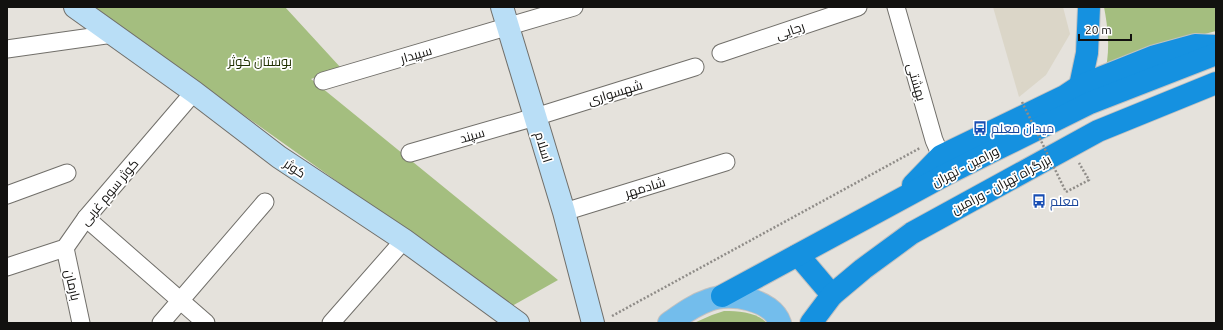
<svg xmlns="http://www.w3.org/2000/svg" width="1223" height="330" viewBox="0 0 1223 330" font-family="Ubuntu,Cairo,sans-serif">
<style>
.built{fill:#dbd6c8}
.green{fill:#a4be7f}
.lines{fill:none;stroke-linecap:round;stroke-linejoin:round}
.street-casing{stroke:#716f6a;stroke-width:19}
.secondary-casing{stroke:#716f6a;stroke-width:24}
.primary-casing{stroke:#c1c1c1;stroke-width:24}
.highway-casing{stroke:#c1c1c1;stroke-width:24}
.path{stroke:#8f8c88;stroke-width:2.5;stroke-dasharray:2 2;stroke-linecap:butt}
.street{stroke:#fff;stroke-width:17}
.secondary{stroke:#b9def6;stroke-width:22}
.primary{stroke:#73bdec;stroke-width:22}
.highway{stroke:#1591e0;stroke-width:22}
.path-bridge{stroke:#8f8c88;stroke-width:2.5;stroke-dasharray:2 2;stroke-linecap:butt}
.labels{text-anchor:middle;stroke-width:3.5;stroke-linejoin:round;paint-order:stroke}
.street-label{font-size:13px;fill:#12110f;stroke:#fff}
.park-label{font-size:13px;fill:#1f2f00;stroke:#fff}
.transit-label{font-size:13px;fill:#164399;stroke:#fff;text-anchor:start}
</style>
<rect width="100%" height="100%" fill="#e5e2dc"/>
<!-- built -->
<polygon class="built" points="993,7 1063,7 1070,34 1046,75 1019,97"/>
<!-- green -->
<g class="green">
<polygon points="92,7 285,7 341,68 311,79 558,280 512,306"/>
<path d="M1104,7H1216V31L1155,47L1106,68C1110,47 1108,28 1104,7Z"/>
<path d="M724,311C739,311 756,312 767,323H694L712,315Z"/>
</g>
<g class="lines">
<defs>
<g id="street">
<polyline points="896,7 934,140 941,156"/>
<polyline points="7,49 113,34"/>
<polyline points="721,53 858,7"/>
<polyline points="323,81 574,7"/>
<polyline points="410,153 535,117 695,67"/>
<polyline points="7,195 67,173"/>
<polyline points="564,212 726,162"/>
<polyline points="86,218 206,323"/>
<polyline points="65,248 81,323"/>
<polyline points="7,267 65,248 86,218 194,92"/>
<polyline points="161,323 265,202"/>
<polyline points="331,323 404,240"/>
</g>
<g id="secondary">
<polyline points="75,7 194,92 279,157 404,240 518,323"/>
<polyline points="502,7 564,212 593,323"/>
</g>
<path id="primary" d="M669,323C682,314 694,305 709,300C730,292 772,299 780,323"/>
<g id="highway">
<polyline points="1080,86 1087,53 1089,7"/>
<polyline points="913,185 941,156 1065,96 1080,86 1155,56 1195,45 1216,46"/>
<polyline points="798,255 832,295"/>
<polyline points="722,296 947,174 993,151 1090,103 1216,54"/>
<polyline points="811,323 832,295 863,269 912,233 1098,131 1216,83"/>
</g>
</defs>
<!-- street casing -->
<use href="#street" class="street-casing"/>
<!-- secondary casing -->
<use href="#secondary" class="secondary-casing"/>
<!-- primary casing -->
<use href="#primary" class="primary-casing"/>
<!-- highway casing -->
<use href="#highway" class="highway-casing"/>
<!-- path -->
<g class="path">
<polyline points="1066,192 1089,180 1079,163"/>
<polyline points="612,316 920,148"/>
</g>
<!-- street -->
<use href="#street" class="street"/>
<!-- secondary -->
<use href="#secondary" class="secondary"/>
<!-- primary -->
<use href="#primary" class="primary"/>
<!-- highway -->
<use href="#highway" class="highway"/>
<!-- path-bridge -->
<polyline class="path-bridge" points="1022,102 1066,192"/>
</g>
<!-- icons -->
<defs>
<symbol id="bus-bare" viewBox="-9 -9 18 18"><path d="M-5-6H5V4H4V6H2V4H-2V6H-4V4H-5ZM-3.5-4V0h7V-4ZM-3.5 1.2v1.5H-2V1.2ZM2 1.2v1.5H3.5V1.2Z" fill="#1a4fb4" stroke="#fff" stroke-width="2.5" paint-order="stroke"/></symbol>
</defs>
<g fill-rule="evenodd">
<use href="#bus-bare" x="970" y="118" width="20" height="20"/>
<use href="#bus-bare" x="1029" y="191" width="20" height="20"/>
</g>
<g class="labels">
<!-- street labels -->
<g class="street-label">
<text transform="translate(790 30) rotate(-19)" y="5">رجایی</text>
<text transform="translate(416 54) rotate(-16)" y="5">سپیدار</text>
<text transform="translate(917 82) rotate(74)" y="5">بهشتی</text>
<text transform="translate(615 92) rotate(-17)" y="5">شهسواری</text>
<text transform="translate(472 135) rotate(-16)" y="5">سپند</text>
<text transform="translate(544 147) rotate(73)" y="5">اسلام</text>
<text transform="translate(965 166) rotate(-27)" y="5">ورامین - تهران</text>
<text transform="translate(295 168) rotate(34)" y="5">کوثر</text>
<text transform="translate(1001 184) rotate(-28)" y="5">بزرگراه تهران - ورامین</text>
<text transform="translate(645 187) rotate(-17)" y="5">شادمهر</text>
<text transform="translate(109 192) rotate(-50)" y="5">کوثر سوم غربی</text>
<text transform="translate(73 285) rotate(77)" y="5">بارمان</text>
</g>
<!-- park labels -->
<g class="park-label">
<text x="260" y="66">بوستان کوثر</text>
</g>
<!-- transit labels -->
<g class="transit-label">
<text x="991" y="133">میدان معلم</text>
<text x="1050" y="206">معلم</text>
</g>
</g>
<!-- border -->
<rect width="1223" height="330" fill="none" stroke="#12110f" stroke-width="16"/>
<!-- scale -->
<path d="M1079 34v6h52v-6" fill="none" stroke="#12110f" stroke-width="2"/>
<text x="1085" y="34" font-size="12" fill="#12110f" stroke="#ffffff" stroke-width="3" paint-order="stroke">20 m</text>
</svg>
